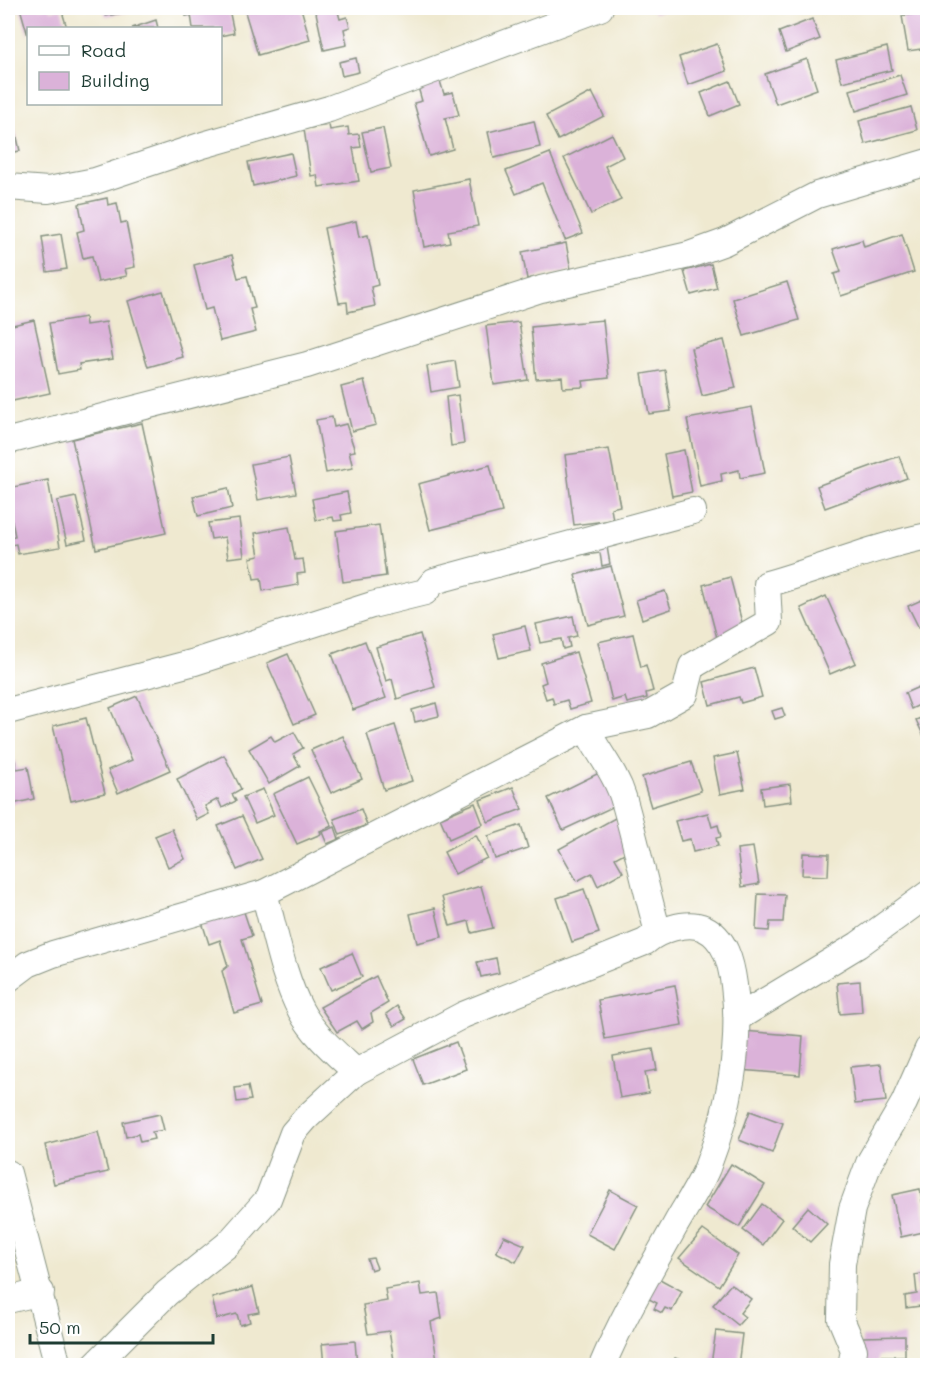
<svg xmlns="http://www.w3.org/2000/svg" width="935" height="1373" viewBox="0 0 935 1373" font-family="Mali,sans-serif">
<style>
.building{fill:#dbb2d9}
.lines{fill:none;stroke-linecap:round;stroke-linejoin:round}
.street-casing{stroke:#879382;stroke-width:28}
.street{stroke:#fff;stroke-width:26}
</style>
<rect width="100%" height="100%" fill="#fff"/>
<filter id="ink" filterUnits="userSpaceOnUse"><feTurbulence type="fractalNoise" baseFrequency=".0167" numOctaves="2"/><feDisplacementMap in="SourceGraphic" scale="12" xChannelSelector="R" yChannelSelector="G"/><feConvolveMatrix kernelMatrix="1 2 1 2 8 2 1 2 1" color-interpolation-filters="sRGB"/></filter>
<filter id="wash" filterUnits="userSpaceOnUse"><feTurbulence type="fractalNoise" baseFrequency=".008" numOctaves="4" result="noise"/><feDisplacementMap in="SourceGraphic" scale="24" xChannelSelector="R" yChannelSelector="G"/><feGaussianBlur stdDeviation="1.35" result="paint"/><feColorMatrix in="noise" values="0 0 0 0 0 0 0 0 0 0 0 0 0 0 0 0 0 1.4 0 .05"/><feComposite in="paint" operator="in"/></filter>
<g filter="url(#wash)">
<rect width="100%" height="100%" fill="#efe9d0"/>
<g id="blocks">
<!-- building -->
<g class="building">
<polygon points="20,8 50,8 51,11 61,8 67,28 28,28 28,36"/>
<polygon points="104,8 145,8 145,9 106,16"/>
<polygon points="184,8 229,9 234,33 220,36 220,28 193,28 191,15 186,16"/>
<polygon points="262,8 301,8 310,40 258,55 245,12"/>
<polygon points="315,8 337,8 340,19 347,17 350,27 344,29 347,45 324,50"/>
<polygon points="652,8 671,8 654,13"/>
<polygon points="928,12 928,48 908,51 902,16"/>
<polygon points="812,19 820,39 786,52 779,32"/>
<polygon points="156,20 158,28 132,28"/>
<polygon points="717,44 727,71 688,85 679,57"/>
<polygon points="887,47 892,70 842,82 836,60"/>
<polygon points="356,58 359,72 342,76 339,62"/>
<polygon points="807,59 817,89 776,104 765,74"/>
<polygon points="900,75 907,95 856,111 850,90"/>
<polygon points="440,81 444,94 453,92 459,115 445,118 453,149 429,156 414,103 422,101 418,87"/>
<polygon points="730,81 739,104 710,116 701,93"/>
<polygon points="592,92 604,116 558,140 546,116"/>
<polygon points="8,97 20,151 8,153"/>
<polygon points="911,107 917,130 865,144 859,121"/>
<polygon points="534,121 540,147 494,158 488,132"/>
<polygon points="329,125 330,130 348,127 349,135 359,134 361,147 353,148 359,181 319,187 317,175 311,176 304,129"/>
<polygon points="383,128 391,168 371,172 362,132"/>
<polygon points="612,134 623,157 605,166 621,200 591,214 564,158"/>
<polygon points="291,153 296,176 253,186 248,162"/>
<polygon points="550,153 583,233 565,240 542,183 516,194 506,171"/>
<polygon points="469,179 478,226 448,231 450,242 424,247 414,190"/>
<polygon points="107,198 108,205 117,203 121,223 126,222 135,267 125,269 127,276 98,282 92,256 83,258 77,232 84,230 79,204"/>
<polygon points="356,221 359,237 368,235 378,285 371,287 375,306 348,312 347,302 339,303 324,228"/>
<polygon points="61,234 67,269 47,272 42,237"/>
<polygon points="902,234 914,272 841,296 834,274 841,272 833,249 862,240 864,247"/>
<polygon points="566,243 571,270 527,279 522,252"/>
<polygon points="232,255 238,278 247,276 255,308 250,309 256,332 220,341 212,308 205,310 194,265"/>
<polygon points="711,264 717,288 691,295 684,271"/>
<polygon points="787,282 799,320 744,336 733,299"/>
<polygon points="163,291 183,357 148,367 128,301"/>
<polygon points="85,317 86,325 106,322 113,359 79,364 80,370 58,374 49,323"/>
<polygon points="34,320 50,393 8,402 8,326"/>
<polygon points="603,320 609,378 583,381 584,387 563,388 562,377 536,379 531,327"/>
<polygon points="519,322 528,380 494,385 486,326"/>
<polygon points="724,340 736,388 702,396 691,348"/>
<polygon points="455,361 459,387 431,392 427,366"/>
<polygon points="665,370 671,411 649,414 642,374"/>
<polygon points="364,381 376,425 352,431 341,387"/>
<polygon points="458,395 464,444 451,446 446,397"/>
<polygon points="752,407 765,473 740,478 739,470 721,474 722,481 700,486 687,419"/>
<polygon points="332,417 334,427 346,424 355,451 349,452 353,468 326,473 316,420"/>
<polygon points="142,423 166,533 96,549 72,439"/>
<polygon points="609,449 620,506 611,508 613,520 574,525 565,455"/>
<polygon points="684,450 692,492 672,496 664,454"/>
<polygon points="899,456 907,478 825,508 817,486"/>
<polygon points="289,457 296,493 258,500 251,464"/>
<polygon points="490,465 502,512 430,530 418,484"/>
<polygon points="48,480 60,547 18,554 16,544 10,545 9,537 15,536 12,521 8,522 8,488"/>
<polygon points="228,488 232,508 198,516 193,496"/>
<polygon points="347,492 351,513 341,515 342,520 334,521 333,517 316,520 312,499"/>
<polygon points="76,497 86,540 67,544 57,501"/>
<polygon points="239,519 244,556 228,558 225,537 211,539 208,523"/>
<polygon points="379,525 386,576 343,582 336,531"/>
<polygon points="289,527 295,560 303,559 305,573 297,574 298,585 263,591 261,578 254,579 250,558 259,556 255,533"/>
<polygon points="606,541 610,564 602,566 600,553 586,555 585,545"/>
<polygon points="611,566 624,616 588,625 575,575"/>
<polygon points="730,577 744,630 717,638 703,585"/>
<polygon points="665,591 671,609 642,619 636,600"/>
<polygon points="826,596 856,663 830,674 801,608"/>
<polygon points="928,597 928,624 919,628 908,606"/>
<polygon points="573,616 577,636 568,638 570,647 563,649 561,639 540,643 536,624"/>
<polygon points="525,626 531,651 499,658 493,634"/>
<polygon points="420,634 435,687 397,699 392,679 386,681 376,647"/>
<polygon points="633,634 641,667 646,665 653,691 646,693 647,698 627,703 625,697 612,701 598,642"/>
<polygon points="365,641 386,698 353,710 332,654"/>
<polygon points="576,652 591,703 570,709 567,700 554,704 552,697 546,699 541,684 546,682 541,663"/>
<polygon points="288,654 315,715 294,724 267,663"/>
<polygon points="754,668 762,697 741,703 739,697 710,705 704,682"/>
<polygon points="928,683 928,701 911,709 905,693"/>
<polygon points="137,696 170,770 118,793 108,770 132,760 110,708"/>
<polygon points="436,703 439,716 415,722 412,710"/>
<polygon points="782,708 785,716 775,719 772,711"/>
<polygon points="928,715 928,745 916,720"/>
<polygon points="86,718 105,793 71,801 53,726"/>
<polygon points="395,725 412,781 384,790 367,734"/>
<polygon points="294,732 303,748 293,754 300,766 269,784 249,749 271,736 275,742"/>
<polygon points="343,736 362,779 331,793 311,750"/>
<polygon points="737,753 745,789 720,794 713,758"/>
<polygon points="224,755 241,789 232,794 236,801 222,808 218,799 205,806 209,814 197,820 177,779"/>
<polygon points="15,761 17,769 28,767 34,799 8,805 8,762"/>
<polygon points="691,762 701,791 651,807 642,777"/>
<polygon points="601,772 617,805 563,830 548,798"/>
<polygon points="308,777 332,826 320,831 321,834 297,844 273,794"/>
<polygon points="790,784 792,801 763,805 761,788"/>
<polygon points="513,787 522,809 488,822 480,800"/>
<polygon points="263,789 274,815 255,823 243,797"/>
<polygon points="475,803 483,824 449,839 440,818"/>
<polygon points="361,809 367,825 340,835 334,819"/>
<polygon points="708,813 712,827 718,825 721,837 716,838 718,846 693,852 690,839 681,841 675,821"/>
<polygon points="242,816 262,859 237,870 218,826"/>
<polygon points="615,818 632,849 615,858 623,872 598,886 592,873 577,881 559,849"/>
<polygon points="521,825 528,848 495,859 488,836"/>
<polygon points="335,827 339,839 327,844 322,832"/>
<polygon points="172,829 185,859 168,867 155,836"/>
<polygon points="476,835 487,858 455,874 444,852"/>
<polygon points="753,847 759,884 742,887 737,849"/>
<polygon points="803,853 829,854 828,876 802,875"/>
<polygon points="481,886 493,928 472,933 469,921 450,926 442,897"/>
<polygon points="584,889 599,933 572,942 557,898"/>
<polygon points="758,894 785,895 783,922 770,922 769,931 756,930"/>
<polygon points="435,908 442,937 417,943 410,914"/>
<polygon points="243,909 252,936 242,939 262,1005 234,1013 222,971 228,966 220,940 209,944 202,922"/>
<polygon points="352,953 362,977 331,990 321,967"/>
<polygon points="496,958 499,973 481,977 477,962"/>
<polygon points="376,976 388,1003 371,1013 373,1022 362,1029 357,1021 337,1032 320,1007"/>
<polygon points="860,981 862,1012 840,1014 837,983"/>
<polygon points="675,985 682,1025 605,1039 598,1000"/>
<polygon points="397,1006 406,1019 394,1026 386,1014"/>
<polygon points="743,1031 803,1036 800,1075 740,1070"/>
<polygon points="456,1042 466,1069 423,1085 413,1059"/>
<polygon points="653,1049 657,1070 645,1072 649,1093 620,1098 613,1056"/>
<polygon points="881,1064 886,1101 855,1104 850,1067"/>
<polygon points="248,1086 251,1100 237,1102 235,1088"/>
<polygon points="750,1111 783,1123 772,1153 739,1140"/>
<polygon points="160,1114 164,1130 152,1132 154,1139 140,1142 138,1134 126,1137 123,1122"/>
<polygon points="98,1132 108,1172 54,1184 45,1145"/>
<polygon points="731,1164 765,1185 739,1227 705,1207"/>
<polygon points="920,1189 928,1231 901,1237 892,1195"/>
<polygon points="610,1190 638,1205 615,1249 587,1234"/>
<polygon points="762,1204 782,1219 763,1245 743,1230"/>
<polygon points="808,1207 827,1224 810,1242 792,1226"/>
<polygon points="703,1230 738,1255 719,1286 679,1258"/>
<polygon points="504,1236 525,1245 516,1262 496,1252"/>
<polygon points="373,1258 377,1268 371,1270 367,1259"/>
<polygon points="928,1273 928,1305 906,1308 905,1296 917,1294 915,1275"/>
<polygon points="658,1278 682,1291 672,1311 665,1308 662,1313 654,1309 657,1303 647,1298"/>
<polygon points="420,1283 422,1295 438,1293 442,1318 431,1322 438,1366 395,1366 389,1331 368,1334 363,1305 387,1301 385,1289"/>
<polygon points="731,1284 751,1299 740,1313 745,1317 738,1325 713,1305"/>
<polygon points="253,1287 259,1312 248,1314 250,1322 240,1325 237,1314 217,1319 212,1298"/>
<polygon points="716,1331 742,1334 738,1366 711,1364"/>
<polygon points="905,1336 905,1356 878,1356 878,1362 862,1362 862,1337"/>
<polygon points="355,1341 357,1366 324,1366 322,1344"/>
<polygon points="675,1358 693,1365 693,1366 672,1366"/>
</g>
</g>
</g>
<g filter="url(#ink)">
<use href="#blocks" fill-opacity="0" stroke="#879382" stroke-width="1.5"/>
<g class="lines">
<defs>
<g id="street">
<polyline points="8,187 48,190 95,181 203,145 329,109 600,8"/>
<polyline points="8,441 307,365 541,289 689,255 725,242 817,195 928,162"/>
<polyline points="8,711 195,662 372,605 425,592 434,581 693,511"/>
<path d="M586,728C597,752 615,771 623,797C636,841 645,887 658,932"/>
<path d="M8,979L28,964L53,954L264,893L586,728L648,715L685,694L692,666L769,622L767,584C821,569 872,547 928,536"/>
<polyline points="739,1017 858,945 928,894"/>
<path d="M356,1072L463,1015L645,942C658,931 686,920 704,928C725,938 731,962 734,985C742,1045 729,1111 707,1168C699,1187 686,1206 676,1224C650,1271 623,1316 602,1366"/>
<polyline points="8,1173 58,1366"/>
<polyline points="8,1300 41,1292"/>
<path d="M94,1366L167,1293L228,1244L268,1199L293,1133L306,1118L356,1072C337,1054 314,1035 301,1011C282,975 275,931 264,893"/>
<polyline points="851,1366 854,1350 841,1319 842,1264 852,1209 869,1163 904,1103 928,1049"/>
</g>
</defs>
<!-- street casing -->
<use href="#street" class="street-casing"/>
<!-- street -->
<use href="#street" class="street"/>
</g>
</g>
<!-- margin -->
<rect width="935" height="1373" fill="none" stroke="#fff" stroke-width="30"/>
<!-- legend -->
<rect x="27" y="27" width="195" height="78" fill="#ffffff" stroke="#a5b1ae" stroke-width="1.5"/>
<rect x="39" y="46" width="30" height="9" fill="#ffffff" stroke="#a5b1ae" stroke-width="1.5"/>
<text x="81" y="57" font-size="18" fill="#1f3d34">Road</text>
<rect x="39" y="72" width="30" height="18" fill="#dbb2d9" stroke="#a5b1ae" stroke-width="1.5"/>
<text x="81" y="87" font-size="18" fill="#1f3d34">Building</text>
<!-- scale -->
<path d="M30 1334v9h183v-9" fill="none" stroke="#1f3d34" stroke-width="3"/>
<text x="39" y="1334" font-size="18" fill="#1f3d34" stroke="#ffffff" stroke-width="4.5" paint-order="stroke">50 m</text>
</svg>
